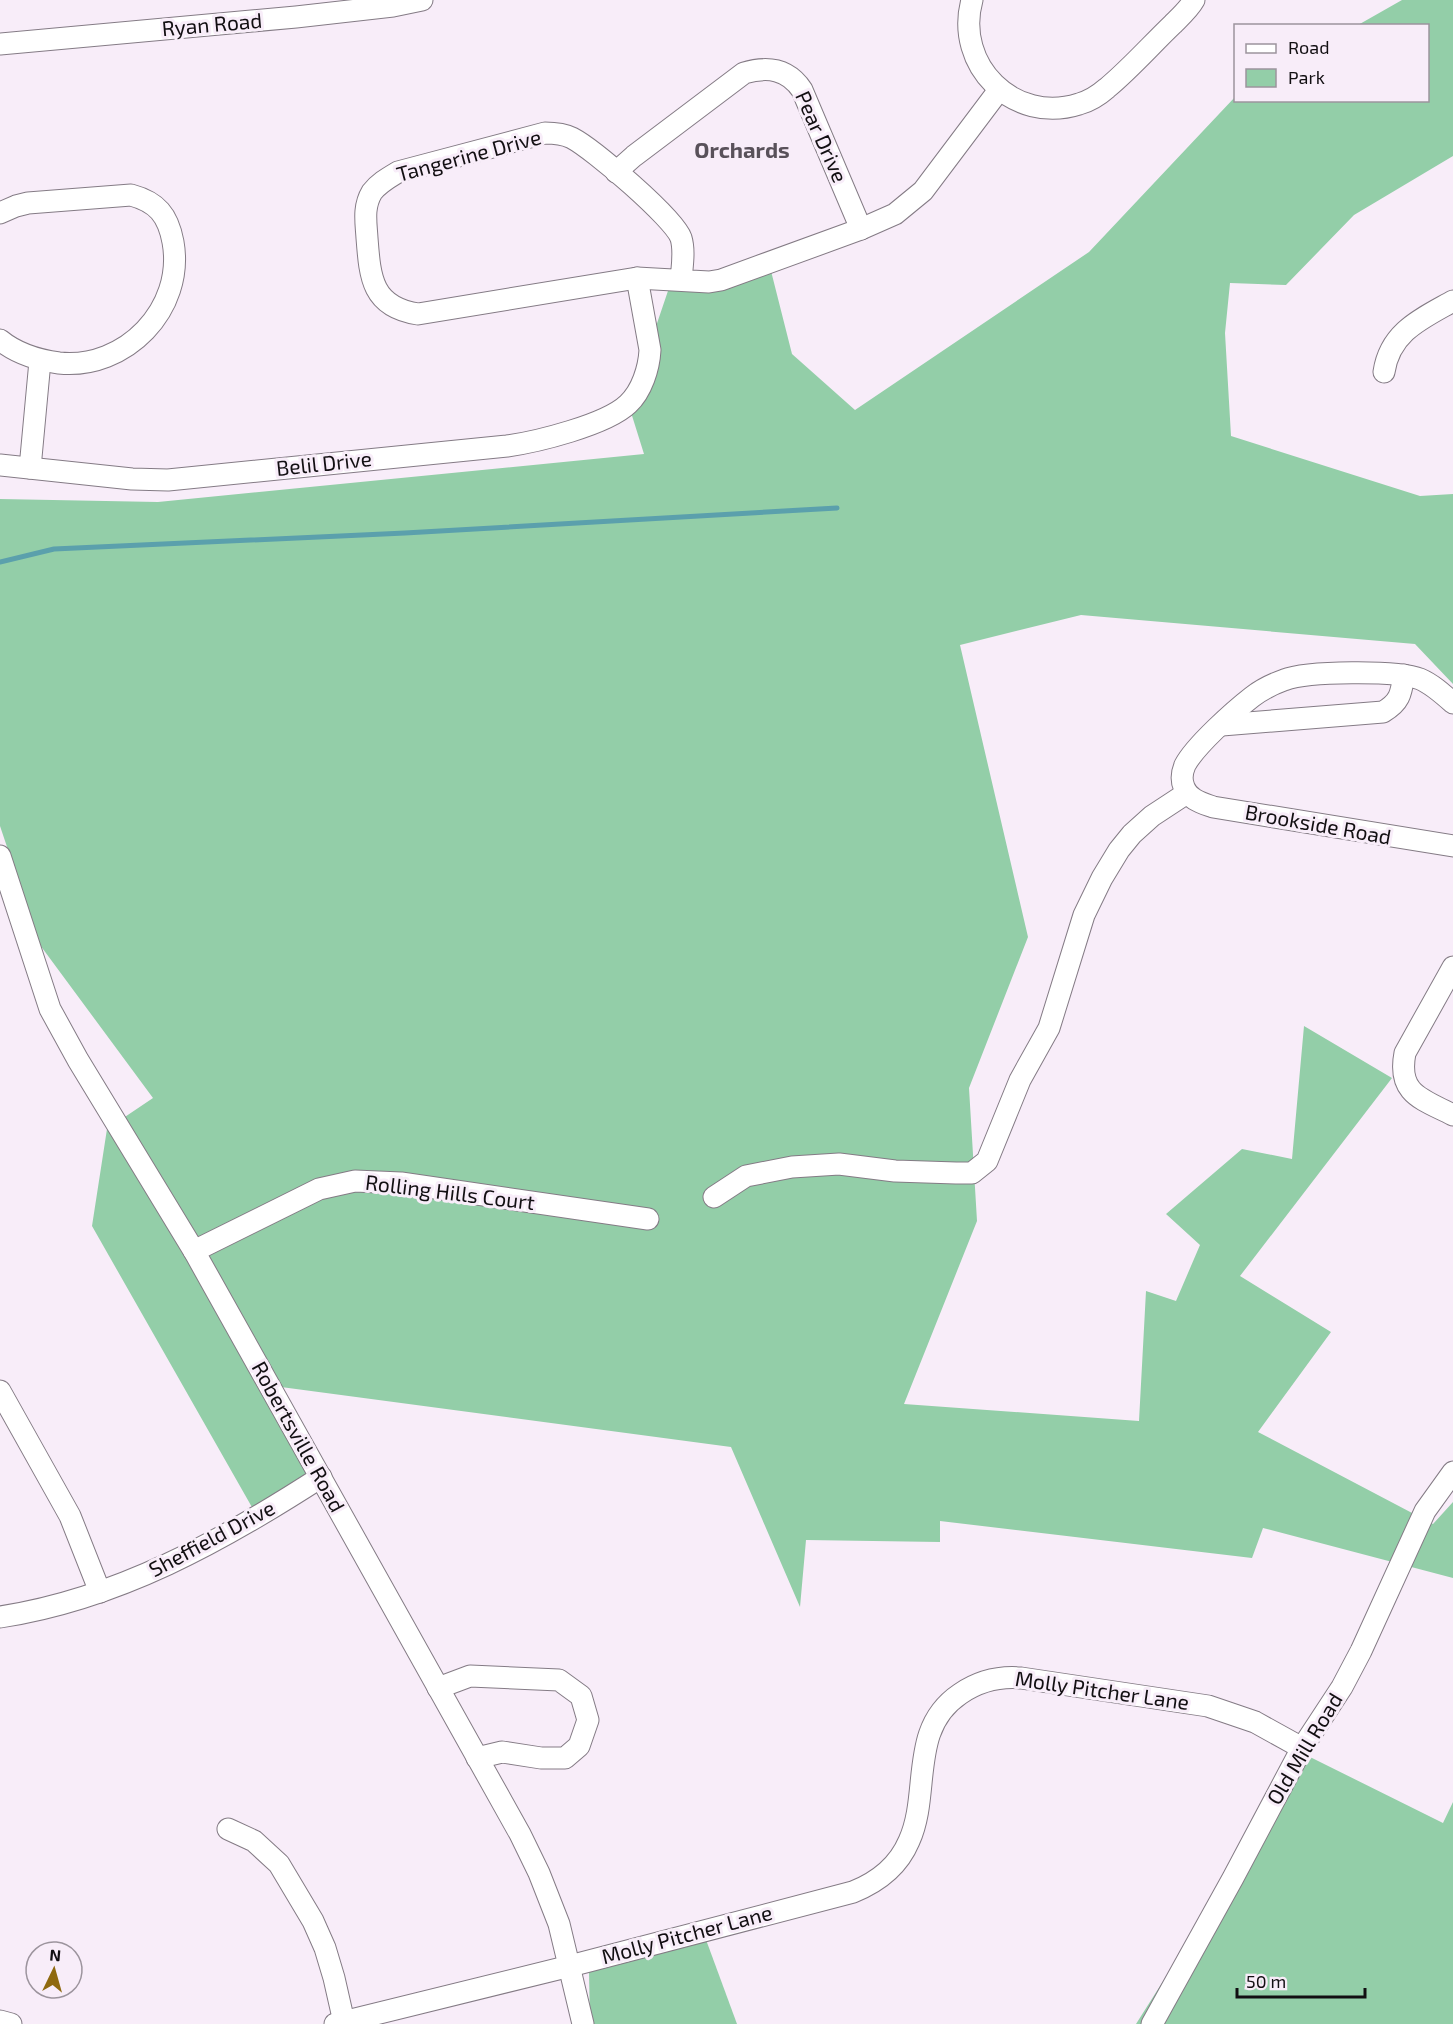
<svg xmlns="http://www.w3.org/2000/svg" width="1453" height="2024" viewBox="0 0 1453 2024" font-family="'Exo 2',sans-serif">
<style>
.green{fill:#93cea8}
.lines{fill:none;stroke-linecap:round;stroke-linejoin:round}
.stream{stroke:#5ba0ac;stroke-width:5}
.minor-casing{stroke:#847b85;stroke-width:23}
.minor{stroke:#fff;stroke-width:21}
.labels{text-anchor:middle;stroke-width:6;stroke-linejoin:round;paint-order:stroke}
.street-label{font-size:21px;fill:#120f12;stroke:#f8edf9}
.neighbourhood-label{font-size:22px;font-weight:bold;fill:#59515a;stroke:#f8edf9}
</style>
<rect width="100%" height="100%" fill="#f8edf9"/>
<!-- green -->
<g class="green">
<polygon points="1402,0 1453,0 1453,156 1354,215 1286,285 1230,283 1225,333 1231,436 1420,496 1453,494 1453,684 1415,644 1081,615 960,645 1028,937 969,1088 977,1221 904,1404 1139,1421 1146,1291 1176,1301 1200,1245 1166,1214 1242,1149 1292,1159 1304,1026 1392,1078 1240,1276 1331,1332 1258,1432 1433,1524 1453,1502 1453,1578 1263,1528 1252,1558 940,1521 940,1542 806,1540 800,1607 731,1447 281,1387 331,1478 261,1523 92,1226 107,1129 153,1098 40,945 0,826 0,499 158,502 644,454 629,406 671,282 770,267 792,354 855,410 1089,252 1235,97 1236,100 1428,100 1428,26 1358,25"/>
<polygon points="1306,1755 1443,1823 1453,1802 1453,2024 1136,2024"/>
<polygon points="705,1937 737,2024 590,2024 589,1972"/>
</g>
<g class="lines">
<!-- stream -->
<polyline class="stream" points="0,562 54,549 405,533 837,508"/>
<defs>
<g id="minor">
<path d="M972,0C954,65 1014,125 1079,104C1090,101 1099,95 1107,88C1130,69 1151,45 1173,24C1180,17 1189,9 1194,0"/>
<polyline points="0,44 296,17 393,6 422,0"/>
<path d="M616,172L634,156L744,73C768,66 788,69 802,90L861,229"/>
<path d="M0,213L16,206L28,203L131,195C157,202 168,215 173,242C185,309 125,370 59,363C37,360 17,354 0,340"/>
<path d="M681,280C682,267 685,251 681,238C674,218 593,149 572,138C564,134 555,133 545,133L398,172C388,178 379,183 372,192C363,207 366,222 367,238C370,278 372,307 418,314L637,278L709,282L721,280L861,229L895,214L923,191L999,90"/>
<path d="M1384,372C1390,332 1421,319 1453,301"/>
<path d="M0,465L132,479L168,480L507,446C536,442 606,425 628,404C642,391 649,368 650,350L637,278"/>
<polyline points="30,468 40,361"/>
<path d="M1453,703C1443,694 1432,684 1420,679C1397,670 1307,671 1284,680C1273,684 1261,690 1252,697C1234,711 1195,746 1185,765C1182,772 1181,780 1184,787C1188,799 1202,803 1213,807L1453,846"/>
<path d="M1222,725L1383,712C1400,702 1401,694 1404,675"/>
<polyline points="0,856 50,1009 78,1060 194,1251 520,1834 539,1873 559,1924 583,2024"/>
<path d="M1453,967L1405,1053C1397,1094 1422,1099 1453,1115"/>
<polyline points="714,1197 746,1176 792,1167 839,1164 895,1171 956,1173 972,1173 987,1161 1020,1080 1049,1028 1084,915 1102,878 1119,850 1132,834 1152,816 1187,793"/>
<polyline points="194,1251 319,1189 355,1181 401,1183 648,1219"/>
<polyline points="0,1391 70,1516 100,1592"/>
<path d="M0,1617C118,1599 222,1541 321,1477"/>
<polyline points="438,1688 470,1676 559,1680 581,1696 588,1720 579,1746 565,1758 541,1758 502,1752 477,1758"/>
<polyline points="228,1829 254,1841 279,1864 313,1921 325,1948 334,1978 344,2022"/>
<polyline points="0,2021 11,2024"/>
<path d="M335,2024L570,1966L853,1892C878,1882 898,1867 909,1841C931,1793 908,1729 960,1694C979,1681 998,1676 1021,1678L1208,1706L1255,1722L1302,1748"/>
<polyline points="1152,2024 1233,1878 1302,1748 1342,1687 1361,1651 1425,1511 1453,1472"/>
</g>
</defs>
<!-- minor casing -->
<use href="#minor" class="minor-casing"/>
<!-- minor -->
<use href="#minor" class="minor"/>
</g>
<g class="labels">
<!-- street labels -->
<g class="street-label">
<text transform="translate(212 25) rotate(-5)" y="7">Ryan Road</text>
<text transform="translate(821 137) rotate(66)" y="7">Pear Drive</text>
<text transform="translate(469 156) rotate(-15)" y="7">Tangerine Drive</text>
<text transform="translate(324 464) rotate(-6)" y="7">Belil Drive</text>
<text transform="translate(1318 825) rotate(10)" y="7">Brookside Road</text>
<text transform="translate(450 1193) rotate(7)" y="7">Rolling Hills Court</text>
<text transform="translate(298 1437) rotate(61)" y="7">Robertsville Road</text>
<text transform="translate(212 1539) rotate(-28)" y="7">Sheffield Drive</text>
<text transform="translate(1102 1691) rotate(8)" y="7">Molly Pitcher Lane</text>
<text transform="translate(1305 1749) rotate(-59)" y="7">Old Mill Road</text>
<text transform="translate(687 1935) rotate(-15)" y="7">Molly Pitcher Lane</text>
</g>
<!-- neighbourhood labels -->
<g class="neighbourhood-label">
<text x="742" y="158">Orchards</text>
</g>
</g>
<!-- legend -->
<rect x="1234" y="24" width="195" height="78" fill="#f8edf9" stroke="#9c949d" stroke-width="1.5"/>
<rect x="1246" y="44" width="30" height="9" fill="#ffffff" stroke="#9c949d" stroke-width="1.5"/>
<text x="1288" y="54" font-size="18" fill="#120f12">Road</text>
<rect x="1246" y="69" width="30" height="18" fill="#93cea8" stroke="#9c949d" stroke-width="1.5"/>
<text x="1288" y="84" font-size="18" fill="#120f12">Park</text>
<!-- north arrow -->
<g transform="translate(54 1970) rotate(5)"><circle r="28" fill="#f8edf9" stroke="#9c949d" stroke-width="1.5"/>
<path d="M0-4.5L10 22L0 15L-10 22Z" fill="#8f690f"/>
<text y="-9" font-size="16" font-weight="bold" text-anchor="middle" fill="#120f12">N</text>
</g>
<!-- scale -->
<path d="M1237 1988v9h128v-9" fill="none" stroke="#120f12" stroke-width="3"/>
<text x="1246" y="1988" font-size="18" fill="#120f12" stroke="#f8edf9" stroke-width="4.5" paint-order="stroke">50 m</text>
</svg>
